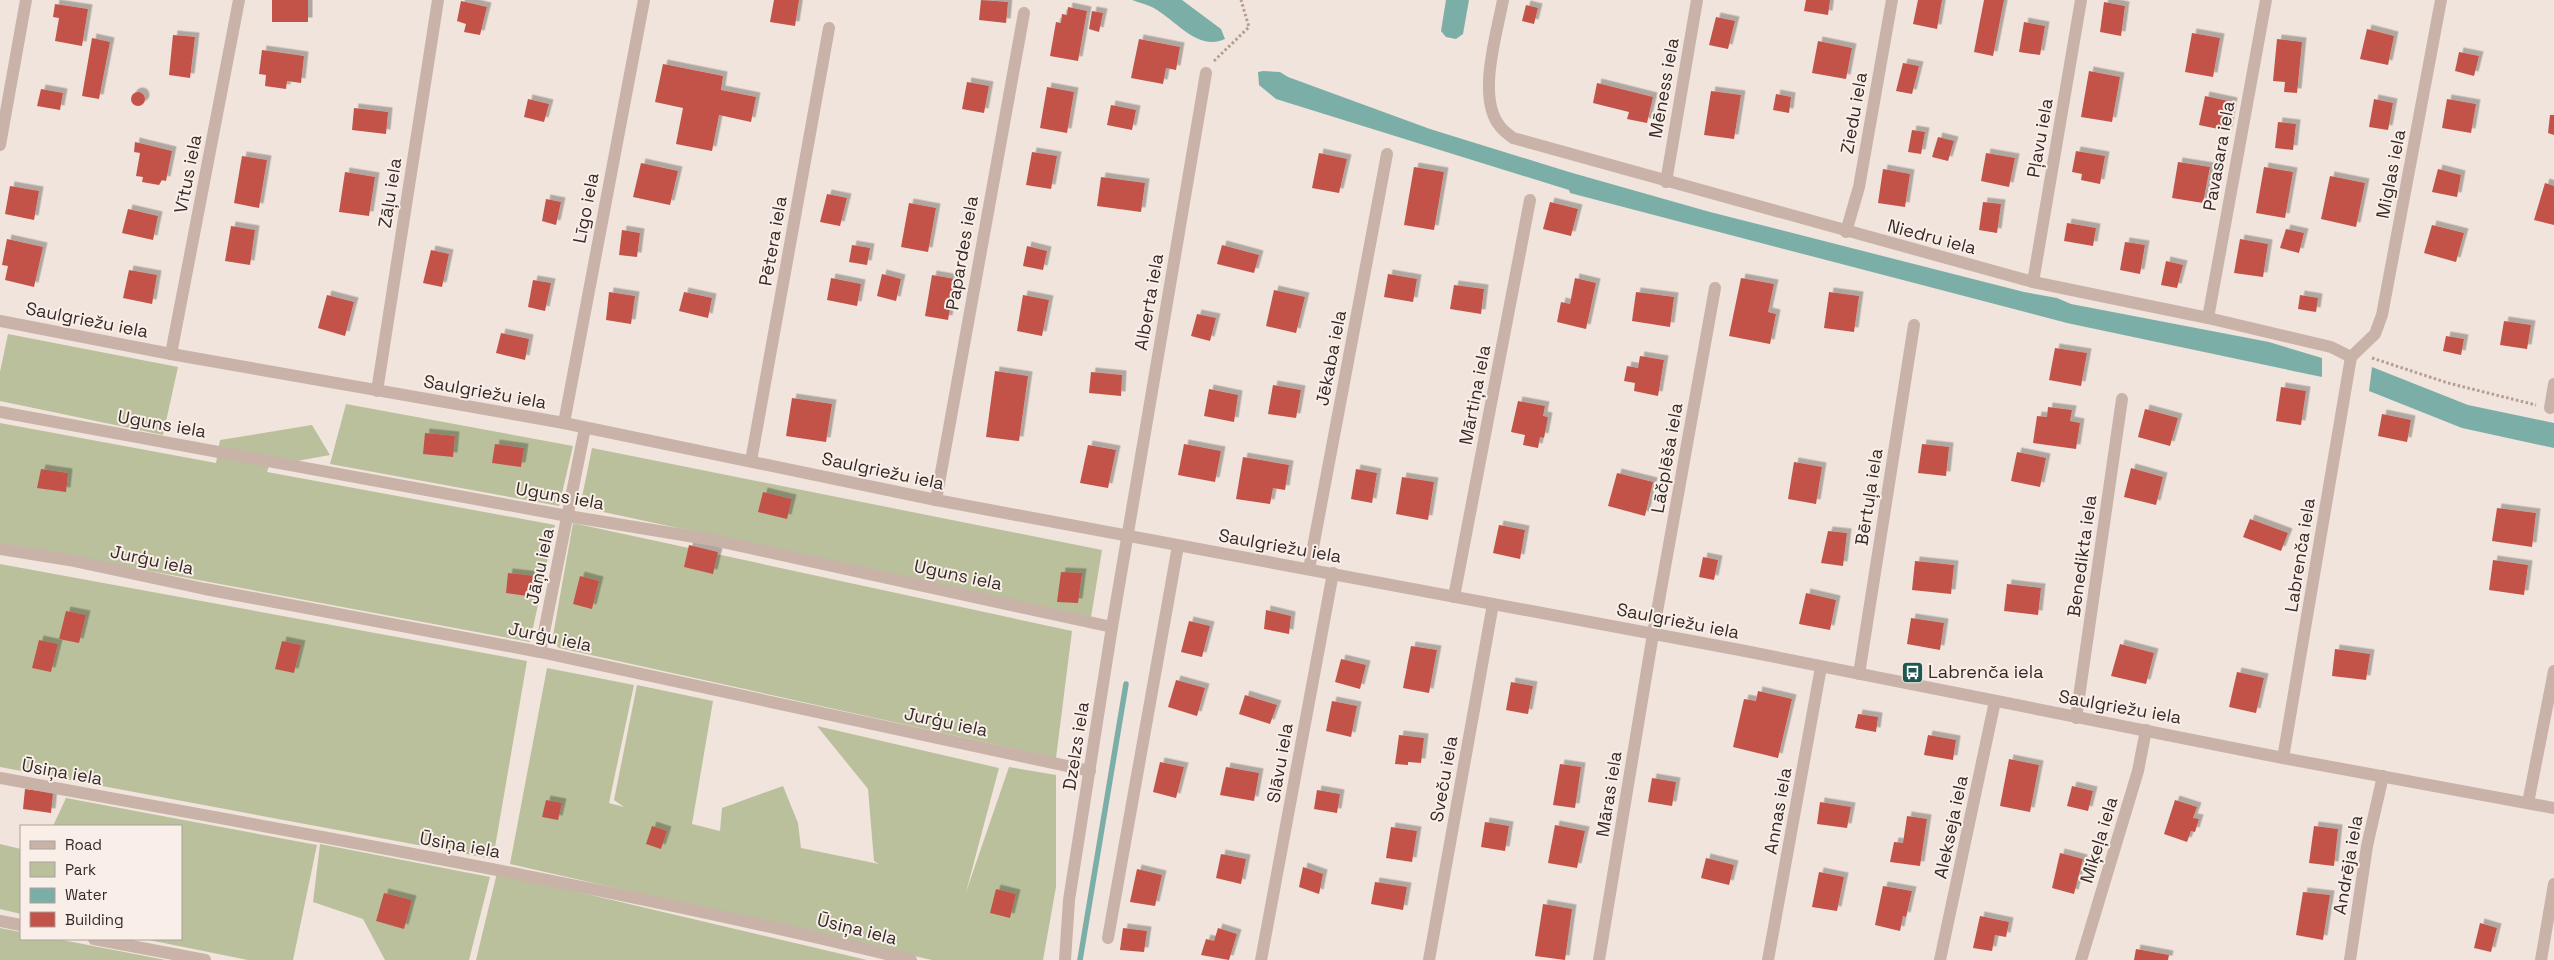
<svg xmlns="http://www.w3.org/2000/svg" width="2554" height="960" viewBox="0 0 2554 960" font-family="'Space Grotesk',sans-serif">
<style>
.green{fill:#bac09c}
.water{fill:#7caea8}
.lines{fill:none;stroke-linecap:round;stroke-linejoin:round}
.stream{stroke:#7caea8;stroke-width:5.5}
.building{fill:#c35348;filter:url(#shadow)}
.path{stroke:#b59c92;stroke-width:3;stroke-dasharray:2.5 2.5;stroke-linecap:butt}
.minor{stroke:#c9b2a8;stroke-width:12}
.labels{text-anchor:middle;stroke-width:4;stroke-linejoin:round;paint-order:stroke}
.street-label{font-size:18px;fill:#362a28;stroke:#f9efe8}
.poi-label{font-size:18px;fill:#362a28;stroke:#f9efe8;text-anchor:start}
</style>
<defs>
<filter id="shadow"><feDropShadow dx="4.5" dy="-4.5" stdDeviation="0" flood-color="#0004"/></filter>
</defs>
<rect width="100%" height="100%" fill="#f1e4dc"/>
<!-- green -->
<g class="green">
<polygon points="8,334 178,367 163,435 0,401 0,372"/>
<polygon points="346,404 573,446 559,506 330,464"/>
<polygon points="0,423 216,463 220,440 312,425 330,455 269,466 267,472 555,525 530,642 0,543"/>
<polygon points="592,448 1102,550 1091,617 580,507"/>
<polygon points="573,523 1072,631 1056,758 559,648 552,641"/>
<polygon points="0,564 527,661 493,859 0,767"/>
<polygon points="547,668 634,685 609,803 624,807 614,800 637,685 713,701 692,824 720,831 722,808 783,786 798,823 801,848 879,864 874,861 868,789 817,726 999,768 966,892 1009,767 1056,775 1056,887 1043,960 932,960 510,864"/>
<polygon points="66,798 317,845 293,960 248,960 144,939 181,939 181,826 53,826"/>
<polygon points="0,844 21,849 21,914 0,909"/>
<polygon points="320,844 490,877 469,960 385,960 363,919 313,902"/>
<polygon points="497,873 867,960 476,960"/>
<polygon points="0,928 21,932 21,939 57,939 166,960 0,960"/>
</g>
<!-- water -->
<g class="water">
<path d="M1132,0H1182L1221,29L1225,39C1199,51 1178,23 1157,10C1150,5 1140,3 1132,0Z"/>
<polygon points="1446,0 1469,0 1463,34 1456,39 1446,37 1441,31"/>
<polygon points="1263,71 1280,72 1288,77 1430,129 1569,172 1710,212 2024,292 2057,298 2071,304 2269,342 2322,358 2322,377 2067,323 1570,193 1569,190 1276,99 1259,85 1258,72"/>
<polygon points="2372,367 2468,405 2554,423 2554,448 2462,428 2369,391"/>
</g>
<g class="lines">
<!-- stream -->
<polyline class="stream" points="1080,960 1126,684"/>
</g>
<!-- building -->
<g class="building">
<rect x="272" y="0" width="36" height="22"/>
<polygon points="774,0 799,0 795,26 770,22"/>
<polygon points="981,0 1008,2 1006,23 979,20"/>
<polygon points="1806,0 1830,0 1828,15 1804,11"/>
<polygon points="1918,0 1942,0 1937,29 1913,24"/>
<polygon points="1984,0 2004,0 1993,56 1974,52"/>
<polygon points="461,1 487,7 480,35 464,32 466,24 457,21"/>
<polygon points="2104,2 2125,6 2121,36 2100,32"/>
<polygon points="55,4 88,9 82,46 55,41 59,18 53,17"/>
<polygon points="1526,5 1538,8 1534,24 1522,21"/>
<polygon points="1068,7 1087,11 1078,61 1050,56 1056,22 1061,23 1062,14 1067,15"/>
<polygon points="1092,11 1103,13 1099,32 1089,29"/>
<polygon points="1716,17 1735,21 1728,49 1709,45"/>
<polygon points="2024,22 2045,26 2040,55 2019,52"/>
<polygon points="2367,29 2394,36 2388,65 2360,59"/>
<polygon points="2192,33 2220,38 2213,77 2185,72"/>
<polygon points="173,35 195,37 190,78 169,75"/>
<polygon points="92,38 110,42 99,99 82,96"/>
<polygon points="1139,39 1180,47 1176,70 1166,68 1163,84 1131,78"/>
<polygon points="2277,39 2302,42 2297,93 2284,92 2285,82 2273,81"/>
<polygon points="1818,41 1852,48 1846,79 1812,73"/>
<polygon points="262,50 304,56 301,83 287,81 286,89 265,86 266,75 259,74"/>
<polygon points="2459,52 2479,56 2474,76 2455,71"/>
<polygon points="1903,63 1919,66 1912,94 1896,91"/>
<polygon points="663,64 723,76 721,90 756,97 751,122 719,115 712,151 676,144 683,108 655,102"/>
<polygon points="2089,71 2120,77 2112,122 2081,117"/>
<polygon points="967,82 989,86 984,113 962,109"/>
<polygon points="1597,83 1653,97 1647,123 1627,119 1629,112 1593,103"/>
<polygon points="1047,87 1074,92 1067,133 1040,128"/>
<polygon points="41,89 63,93 60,110 37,106"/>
<polygon points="1711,91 1741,95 1734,139 1704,135"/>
<circle cx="138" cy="99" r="7"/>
<polygon points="1776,94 1791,97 1789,113 1773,110"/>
<polygon points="2205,96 2233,102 2228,131 2199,125"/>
<polygon points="528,99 549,104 544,122 524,117"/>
<polygon points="2374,99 2393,103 2388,130 2369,127"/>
<polygon points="2447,99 2476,104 2471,133 2442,128"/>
<polygon points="1111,105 1136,110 1132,130 1107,125"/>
<polygon points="354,108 388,112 386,134 352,130"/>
<polygon points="2550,115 2554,115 2554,135 2548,133"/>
<polygon points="2278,122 2296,124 2293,150 2275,148"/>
<polygon points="1912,130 1925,132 1921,154 1908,152"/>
<polygon points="1938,137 1954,141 1948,161 1932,157"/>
<polygon points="135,142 172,151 166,181 162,180 159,185 142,182 143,177 136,176 140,153 134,152"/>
<polygon points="2076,151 2105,156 2100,184 2081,180 2082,174 2072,172"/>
<polygon points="1032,152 1057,156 1051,189 1026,185"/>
<polygon points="1319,153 1347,159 1339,193 1312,188"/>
<polygon points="1986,153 2015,158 2009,187 1981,181"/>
<polygon points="242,156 267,160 259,208 234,203"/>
<polygon points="2178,162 2210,167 2203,203 2172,198"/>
<polygon points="641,163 678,171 670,205 633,197"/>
<polygon points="1414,167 1444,172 1434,230 1404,225"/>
<polygon points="2264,167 2293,172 2285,218 2256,213"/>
<polygon points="1883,169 1910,174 1905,207 1878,203"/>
<polygon points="2438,169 2461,175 2457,197 2432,192"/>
<polygon points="345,172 375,177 369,216 339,212"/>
<polygon points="2330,176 2365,183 2356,227 2321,219"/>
<polygon points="1101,177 1145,183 1141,212 1097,206"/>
<polygon points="2545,183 2554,186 2554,225 2534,220"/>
<polygon points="10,186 39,191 34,220 5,214"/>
<polygon points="827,194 847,198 840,226 820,222"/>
<polygon points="546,199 561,202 556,225 542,221"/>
<polygon points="1550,202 1578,209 1571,236 1543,229"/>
<polygon points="1983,202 2001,204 1997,233 1979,230"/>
<polygon points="909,203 936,208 928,252 901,247"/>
<polygon points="128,209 158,216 153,240 122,233"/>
<polygon points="2067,223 2096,228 2093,246 2064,241"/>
<polygon points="2432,225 2464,233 2456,262 2424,253"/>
<polygon points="231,226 255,230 250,265 225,261"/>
<polygon points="2286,229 2304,233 2299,253 2280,248"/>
<polygon points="622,230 640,233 637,257 619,255"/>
<polygon points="7,239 43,247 34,287 5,280 8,266 2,265"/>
<polygon points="2240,239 2268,244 2263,277 2234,273"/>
<polygon points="2125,242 2145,245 2140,274 2120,270"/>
<polygon points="852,245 870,248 867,265 849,262"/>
<polygon points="1222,245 1259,255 1254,273 1217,264"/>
<polygon points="1027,246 1047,251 1043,270 1023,266"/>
<polygon points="431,250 449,254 442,287 423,283"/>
<polygon points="2166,261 2183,265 2177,288 2161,285"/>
<polygon points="129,270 157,275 152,304 123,298"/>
<polygon points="882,274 901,279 896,301 877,296"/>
<polygon points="1388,274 1417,279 1413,302 1384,297"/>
<polygon points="932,275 955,279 948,320 925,316"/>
<polygon points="831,278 861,284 857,306 827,300"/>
<polygon points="1575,278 1596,283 1586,329 1557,322 1561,302 1570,304"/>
<polygon points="1741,278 1774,284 1768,312 1776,314 1770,344 1729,336"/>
<polygon points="533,280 551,283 545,311 528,307"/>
<polygon points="1454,285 1484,289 1481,314 1450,309"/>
<polygon points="1274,290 1305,297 1296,333 1266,326"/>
<polygon points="609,292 635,296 631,324 606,320"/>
<polygon points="684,292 712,298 708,318 679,311"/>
<polygon points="1636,292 1674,297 1670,327 1632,321"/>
<polygon points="1829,292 1859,296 1854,332 1824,328"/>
<polygon points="327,295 354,302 345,336 318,328"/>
<polygon points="1023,295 1049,300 1042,336 1017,331"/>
<polygon points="2300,295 2318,298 2316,312 2298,309"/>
<polygon points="1197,314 1216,318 1210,341 1191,336"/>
<polygon points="2504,321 2531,325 2527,349 2500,345"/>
<polygon points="501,333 529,339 525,360 496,353"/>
<polygon points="2446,336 2464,339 2461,355 2443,351"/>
<polygon points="2055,348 2087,353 2081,386 2049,380"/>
<polygon points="1640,356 1664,360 1658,396 1634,391 1635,383 1624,381 1627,366 1638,368"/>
<polygon points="995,371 1028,376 1019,441 986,437"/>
<polygon points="1091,372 1122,375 1121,396 1089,393"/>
<polygon points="1273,385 1301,390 1296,418 1268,414"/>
<polygon points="2281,387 2306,391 2301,425 2276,421"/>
<polygon points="1209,389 1238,395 1234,422 1204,416"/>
<polygon points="792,398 832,404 826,442 786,436"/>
<polygon points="1518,401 1545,406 1543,416 1548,417 1544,438 1540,437 1538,448 1523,445 1525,435 1511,432"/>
<polygon points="2048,407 2072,410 2070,421 2080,423 2076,449 2033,443 2037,416 2047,417"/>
<polygon points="2145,409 2178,418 2170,446 2138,437"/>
<polygon points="2382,414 2411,420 2407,442 2378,436"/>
<polygon points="425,433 455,436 453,457 423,454"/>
<polygon points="495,444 524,448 521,467 492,463"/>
<polygon points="1184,444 1221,451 1215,482 1178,475"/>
<polygon points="1922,444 1949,447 1946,476 1918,473"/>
<polygon points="1088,445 1116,450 1108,488 1080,483"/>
<polygon points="2017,452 2046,458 2040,487 2011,481"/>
<polygon points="1243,457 1289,465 1285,490 1273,488 1270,504 1236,499"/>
<polygon points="1794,462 1822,467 1816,504 1788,499"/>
<polygon points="2131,468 2163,477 2156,505 2124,497"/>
<polygon points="41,469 68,473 66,492 37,488"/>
<polygon points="1356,469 1377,473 1372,503 1351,499"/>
<polygon points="1617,473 1653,482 1645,516 1608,506"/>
<polygon points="1402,477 1434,482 1428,520 1396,514"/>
<polygon points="763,492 792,499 787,519 758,512"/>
<polygon points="2497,508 2536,513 2532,547 2492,541"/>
<polygon points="2250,519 2288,533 2281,551 2243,537"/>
<polygon points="1499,525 1525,530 1520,559 1493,553"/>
<polygon points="1828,531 1847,533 1843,566 1821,563"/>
<polygon points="689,545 718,552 713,574 684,567"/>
<polygon points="1703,557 1718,560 1714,580 1699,577"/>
<polygon points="2493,560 2528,565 2524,595 2489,590"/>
<polygon points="1915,561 1954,565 1951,594 1912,590"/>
<polygon points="1061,572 1082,573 1078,603 1057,602"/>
<polygon points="508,573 536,576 534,597 506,593"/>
<polygon points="580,576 599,581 592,609 573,604"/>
<polygon points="2007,584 2041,588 2038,615 2004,611"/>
<polygon points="1806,593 1836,600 1830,630 1799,624"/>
<polygon points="1266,610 1291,616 1289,634 1264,629"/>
<polygon points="66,611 86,615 79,643 59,639"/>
<polygon points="1911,618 1944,623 1940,650 1907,644"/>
<polygon points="1189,621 1210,626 1202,657 1181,652"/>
<polygon points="39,640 58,644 51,672 32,668"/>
<polygon points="282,641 301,645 294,673 275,669"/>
<polygon points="2120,644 2154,653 2146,684 2111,676"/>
<polygon points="1411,646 1437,650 1429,693 1403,688"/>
<polygon points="2335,649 2370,654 2366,680 2332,676"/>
<polygon points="1341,659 1366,665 1360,689 1335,682"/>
<polygon points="2237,672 2264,678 2256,713 2229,707"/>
<polygon points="1176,680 1205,688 1197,716 1168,707"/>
<polygon points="1511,682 1533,686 1528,714 1506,710"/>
<polygon points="1758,691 1792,699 1778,758 1733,747 1744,699 1756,701"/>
<polygon points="1245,695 1277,705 1270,724 1239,714"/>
<polygon points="1332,701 1357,706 1351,737 1326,731"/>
<polygon points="1858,714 1878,717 1876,732 1855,728"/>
<polygon points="1399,735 1424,738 1421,763 1408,762 1408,765 1395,764"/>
<polygon points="1928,735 1956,740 1953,760 1924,755"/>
<polygon points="2009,759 2039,765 2030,812 2000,806"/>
<polygon points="1160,762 1184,767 1176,798 1153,792"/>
<polygon points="1560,764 1581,767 1575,808 1553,805"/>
<polygon points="1226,767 1259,773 1254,801 1220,795"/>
<polygon points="1652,778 1676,782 1672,806 1648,802"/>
<polygon points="2072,786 2093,791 2088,811 2067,806"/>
<polygon points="25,789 53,793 51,813 23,809"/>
<polygon points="1317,790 1340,794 1337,813 1314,809"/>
<polygon points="546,800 562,803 558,820 542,817"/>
<polygon points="2175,800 2197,807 2193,818 2199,819 2195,832 2191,831 2187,842 2164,834"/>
<polygon points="1820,802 1851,807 1847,828 1817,824"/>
<polygon points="1907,816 1927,819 1920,866 1890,862 1894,842 1903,843"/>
<polygon points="1485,822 1509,826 1505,851 1481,847"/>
<polygon points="1555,825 1585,831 1577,868 1548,863"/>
<polygon points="652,826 667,831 661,849 646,844"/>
<polygon points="2314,826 2338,829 2334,866 2309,863"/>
<polygon points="1391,827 1417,831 1412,862 1386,858"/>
<polygon points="2060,853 2083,859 2074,894 2052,888"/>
<polygon points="1221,854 1246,859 1241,884 1216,878"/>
<polygon points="1706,858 1734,865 1729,885 1701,878"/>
<polygon points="1303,867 1323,874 1319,894 1299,887"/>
<polygon points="1137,869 1162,875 1155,906 1130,902"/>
<polygon points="1819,872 1844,877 1837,911 1812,907"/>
<polygon points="1375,882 1407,887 1403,910 1371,904"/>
<polygon points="1883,886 1912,891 1906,917 1903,916 1900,931 1875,925"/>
<polygon points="996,889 1016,894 1010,918 990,913"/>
<polygon points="2303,892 2330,895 2323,940 2296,935"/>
<polygon points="384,893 412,900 404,929 376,921"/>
<polygon points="1543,904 1572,909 1565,960 1535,956"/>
<polygon points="1980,916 2009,922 2006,937 1995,935 1992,951 1973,948"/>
<polygon points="2480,923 2497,928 2491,952 2474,948"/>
<polygon points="1123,928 1147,931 1144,952 1120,950"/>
<polygon points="1218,928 1237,934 1229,960 1201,955 1206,939 1214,941"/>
<polygon points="2136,949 2169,955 2168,960 2134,960"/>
</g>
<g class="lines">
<!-- path -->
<g class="path">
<polyline points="1214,61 1249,27 1241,0"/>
<polyline points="2372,358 2448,383 2536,405"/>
</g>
<!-- minor -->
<g class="minor">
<path d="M1503,0C1497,33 1477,96 1499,125C1502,130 1508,134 1513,138L2033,282L2208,318L2331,347L2351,357L2375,334L2382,315L2441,0"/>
<polyline points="0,145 26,0"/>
<polyline points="1666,182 1697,0"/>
<polyline points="1846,232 1859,187 1892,0"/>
<polyline points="2033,282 2081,0"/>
<polyline points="2208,318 2266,0"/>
<polyline points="0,321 171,354 564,423 936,500 1740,650 2283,758 2554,808"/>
<polyline points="171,354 239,0"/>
<polyline points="377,391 438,0"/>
<polyline points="2550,408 2554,384"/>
<polyline points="0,412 568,516 713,540 1112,627"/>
<polyline points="564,423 644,0"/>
<polyline points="751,461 829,28"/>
<polyline points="936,500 1024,13"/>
<polyline points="0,549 69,560 205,589 540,652 1090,771"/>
<polyline points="1309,569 1387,154"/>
<polyline points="1454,597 1530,200"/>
<polyline points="540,652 585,428"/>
<polyline points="1859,674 1914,325"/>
<polyline points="2076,718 2122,399"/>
<polyline points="2283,758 2351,357"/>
<path d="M0,778C305,834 610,886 911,960"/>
<polyline points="2528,803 2554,671"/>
<polyline points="0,921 21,925"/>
<polyline points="1108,938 1178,546"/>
<polyline points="94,939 205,960"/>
<polyline points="1065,960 1069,900 1112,627 1206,73"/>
<polyline points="1261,960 1333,573"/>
<polyline points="1429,960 1493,604"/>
<polyline points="1599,960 1653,634 1715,288"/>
<polyline points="1768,960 1821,667"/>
<polyline points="1940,960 1995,701"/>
<polyline points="2081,960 2138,771 2146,730"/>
<polyline points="2350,960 2367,846 2383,776"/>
<polyline points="2541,960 2554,884"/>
</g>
</g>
<!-- icons -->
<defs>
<symbol id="bus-square" viewBox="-11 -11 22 22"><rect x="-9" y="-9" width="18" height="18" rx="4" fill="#1f5752" stroke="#f9efe8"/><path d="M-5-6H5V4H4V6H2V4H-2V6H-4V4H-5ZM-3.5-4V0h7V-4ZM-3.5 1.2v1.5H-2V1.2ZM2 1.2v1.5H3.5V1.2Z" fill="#fff"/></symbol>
</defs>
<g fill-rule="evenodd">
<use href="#bus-square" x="1900" y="660" width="25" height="25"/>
</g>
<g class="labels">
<!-- street labels -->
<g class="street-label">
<text transform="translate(1664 88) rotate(-80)" y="6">Mēness iela</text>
<text transform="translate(1854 113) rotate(-80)" y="6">Ziedu iela</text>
<text transform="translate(2040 138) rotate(-80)" y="6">Pļavu iela</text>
<text transform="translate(2219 156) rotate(-80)" y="6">Pavasara iela</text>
<text transform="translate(188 174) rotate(-79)" y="6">Vītus iela</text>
<text transform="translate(2391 174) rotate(-79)" y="6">Miglas iela</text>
<text transform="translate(390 193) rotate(-81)" y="6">Zāļu iela</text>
<text transform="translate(586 208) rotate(-79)" y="6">Līgo iela</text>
<text transform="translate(1932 237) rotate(15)" y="6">Niedru iela</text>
<text transform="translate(773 241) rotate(-80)" y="6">Pētera iela</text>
<text transform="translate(962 253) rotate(-80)" y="6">Papardes iela</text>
<text transform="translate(1149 302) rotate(-80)" y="6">Alberta iela</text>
<text transform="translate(87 320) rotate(11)" y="6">Saulgriežu iela</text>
<text transform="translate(1331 358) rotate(-79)" y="6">Jēkaba iela</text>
<text transform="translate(485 392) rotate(10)" y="6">Saulgriežu iela</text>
<text transform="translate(1475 395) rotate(-79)" y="6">Mārtiņa iela</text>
<text transform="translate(162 424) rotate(10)" y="6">Uguns iela</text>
<text transform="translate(1667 458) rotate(-80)" y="6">Lāčplēša iela</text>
<text transform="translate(883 471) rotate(12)" y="6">Saulgriežu iela</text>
<text transform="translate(560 496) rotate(10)" y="6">Uguns iela</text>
<text transform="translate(1869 497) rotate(-81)" y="6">Bērtuļa iela</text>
<text transform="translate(1280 546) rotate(10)" y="6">Saulgriežu iela</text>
<text transform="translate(2300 555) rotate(-81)" y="6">Labrenča iela</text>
<text transform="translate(2082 556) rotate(-82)" y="6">Benedikta iela</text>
<text transform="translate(152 560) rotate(12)" y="6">Jurģu iela</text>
<text transform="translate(540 566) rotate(-78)" y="6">Jāņu iela</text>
<text transform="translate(958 575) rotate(12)" y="6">Uguns iela</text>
<text transform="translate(1678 621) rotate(11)" y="6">Saulgriežu iela</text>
<text transform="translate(550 637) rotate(12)" y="6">Jurģu iela</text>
<text transform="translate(2120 707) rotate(10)" y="6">Saulgriežu iela</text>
<text transform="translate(946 722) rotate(12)" y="6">Jurģu iela</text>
<text transform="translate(1076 746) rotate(-81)" y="6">Dzelzs iela</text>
<text transform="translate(1280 763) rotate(-80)" y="6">Slāvu iela</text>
<text transform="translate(62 772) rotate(10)" y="6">Ūsiņa iela</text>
<text transform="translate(1444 779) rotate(-80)" y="6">Sveču iela</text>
<text transform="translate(1609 794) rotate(-81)" y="6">Māras iela</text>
<text transform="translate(1778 811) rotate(-80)" y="6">Annas iela</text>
<text transform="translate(1951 827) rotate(-78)" y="6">Alekseja iela</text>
<text transform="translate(2099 840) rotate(-73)" y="6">Miķeļa iela</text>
<text transform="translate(460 845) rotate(10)" y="6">Ūsiņa iela</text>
<text transform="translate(2348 865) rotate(-80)" y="6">Andrēja iela</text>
<text transform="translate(857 929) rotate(14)" y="6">Ūsiņa iela</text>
</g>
<!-- poi labels -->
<g class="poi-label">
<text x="1928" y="678">Labrenča iela</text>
</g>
</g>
<!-- legend -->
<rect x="20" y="825" width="162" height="115" fill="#f9efe8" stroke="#aba09b"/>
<rect x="30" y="841" width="25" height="8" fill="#c9b2a8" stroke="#aba09b"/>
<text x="65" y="850" font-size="15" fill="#362a28">Road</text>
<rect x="30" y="862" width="25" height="15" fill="#bac09c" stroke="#aba09b"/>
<text x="65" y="875" font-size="15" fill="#362a28">Park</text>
<rect x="30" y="888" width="25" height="15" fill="#7caea8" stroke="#aba09b"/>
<text x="65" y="900" font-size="15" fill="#362a28">Water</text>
<rect x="30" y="912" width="25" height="15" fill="#c35348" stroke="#aba09b"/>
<text x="65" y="925" font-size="15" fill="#362a28">Building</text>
</svg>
